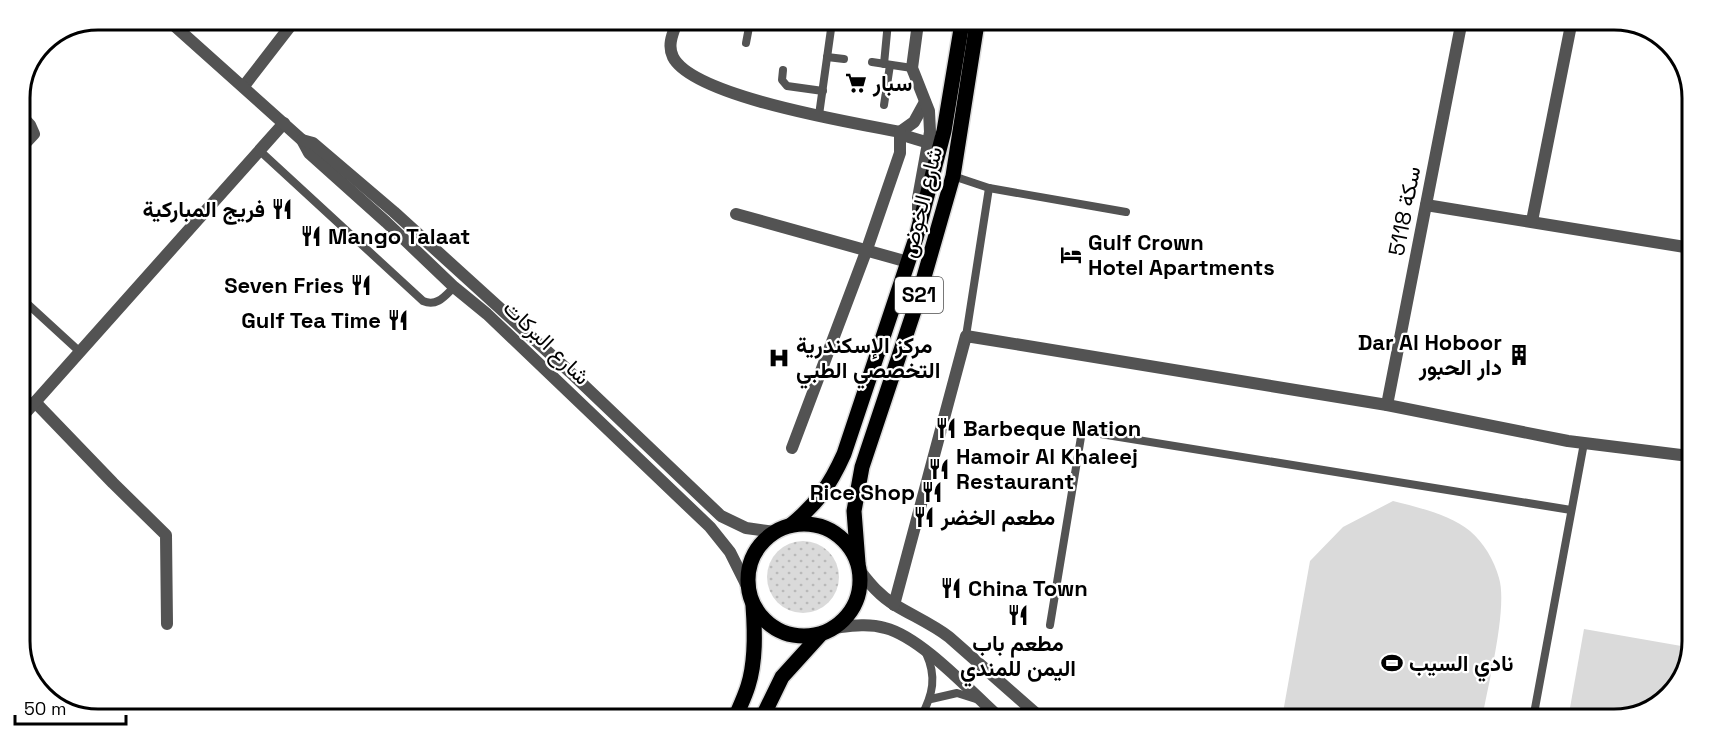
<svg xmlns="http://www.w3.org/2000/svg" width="1712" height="739" viewBox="0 0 1712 739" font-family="'Space Grotesk',Vazirmatn,sans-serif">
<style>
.grass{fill:url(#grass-dots)}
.park{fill:#dadada}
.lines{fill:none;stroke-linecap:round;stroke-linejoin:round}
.primary-casing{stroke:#dbdbdb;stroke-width:18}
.service{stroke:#535353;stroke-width:8}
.minor{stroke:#535353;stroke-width:12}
.tertiary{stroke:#535353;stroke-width:12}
.primary{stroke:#000;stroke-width:15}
.labels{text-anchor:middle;stroke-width:4.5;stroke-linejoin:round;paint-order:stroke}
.shield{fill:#fff;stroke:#4c4c4c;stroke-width:1.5}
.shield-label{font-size:21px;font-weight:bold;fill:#000}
.poi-label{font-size:22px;font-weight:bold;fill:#000;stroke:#fff;text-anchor:start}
.street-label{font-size:22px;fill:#000;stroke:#fff}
.rim{fill:none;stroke:#000;stroke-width:3}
</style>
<defs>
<pattern id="grass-dots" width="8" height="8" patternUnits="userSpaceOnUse" patternTransform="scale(1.5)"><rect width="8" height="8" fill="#dadada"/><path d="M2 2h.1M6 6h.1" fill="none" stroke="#b9b9b9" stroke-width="1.8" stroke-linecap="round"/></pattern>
</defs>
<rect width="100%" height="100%" fill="#fff"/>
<!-- grass -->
<circle class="grass" cx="803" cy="577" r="36"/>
<!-- park -->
<g class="park">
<path d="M1393,501C1417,507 1451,515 1470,531C1484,543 1494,560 1499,578C1508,608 1488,685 1482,719L1282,718L1310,561L1343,527Z"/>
<polygon points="1584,629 1687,647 1687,671 1658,706 1614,719 1568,719"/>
</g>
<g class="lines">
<defs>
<g id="primary">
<circle cx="804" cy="580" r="56"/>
<path d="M791,525C817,504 830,485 844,454L916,238L944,131L962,23"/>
<polyline points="858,563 854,511 862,467 916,305 953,176 977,23"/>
<path d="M736,716C740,706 745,696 748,686C756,661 755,632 753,606"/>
<polyline points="763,716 782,677 821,634"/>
</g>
</defs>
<!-- primary casing -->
<use href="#primary" class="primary-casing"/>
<!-- service -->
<g class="service">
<polyline points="746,43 750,22"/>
<polyline points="827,57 844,59"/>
<polyline points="872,62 912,68"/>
<polyline points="884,64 888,22"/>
<polyline points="783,70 782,80 787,86 823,91"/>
<polyline points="884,105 890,65"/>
<polyline points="819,115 832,22"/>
<path d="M260,151L423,301C437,307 445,296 454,287"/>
<polyline points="953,176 989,188 1126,212"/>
<polyline points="20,297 80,352"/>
<polyline points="966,336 989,188"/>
<polyline points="1050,625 1082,431 1571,510"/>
<polyline points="931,699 957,693 979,700"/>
<path d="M921,717C933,694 937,677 926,653"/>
<polyline points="1533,719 1584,443"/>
</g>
<!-- minor -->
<g class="minor">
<path d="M677,22C673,33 667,45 673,57C693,97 855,123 900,132L909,137L929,143"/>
<polyline points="244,86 295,20"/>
<polyline points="20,114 30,125 34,134 20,149"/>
<polyline points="900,132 914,122 925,102"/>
<polyline points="1426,205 1691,248"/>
<polyline points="736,214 908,262"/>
<polyline points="918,217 918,198 930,132 929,111 912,68 918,23"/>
<polyline points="1532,221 1571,25"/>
<polyline points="35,402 113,483 166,535 167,624"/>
<polyline points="1387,405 1461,25"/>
<polyline points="20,419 284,123"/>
<polyline points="792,448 867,249 900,153 900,132"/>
<path d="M860,571C870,584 880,596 895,605C913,616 932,624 949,637L1040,717"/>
<polyline points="894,605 966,336 1387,405 1568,441 1689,456"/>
<path d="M833,628C850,626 868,623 885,628C921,637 970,691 999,717"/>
</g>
<!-- tertiary -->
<g class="tertiary">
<polyline points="168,20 302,140 309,153 386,222 454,287 487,314 710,527 730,552 748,588"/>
<polyline points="302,140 313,143 394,212 570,372 721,516 746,528 775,532"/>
</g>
<!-- primary -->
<use href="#primary" class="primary"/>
</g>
<!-- icons -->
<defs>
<symbol id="supermarket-bare" viewBox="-9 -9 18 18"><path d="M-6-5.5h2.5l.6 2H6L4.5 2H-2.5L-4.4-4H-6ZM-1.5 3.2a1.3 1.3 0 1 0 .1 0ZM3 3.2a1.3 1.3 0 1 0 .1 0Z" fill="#000" stroke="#fff" stroke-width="2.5" paint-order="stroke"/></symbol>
<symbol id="restaurant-bare" viewBox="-9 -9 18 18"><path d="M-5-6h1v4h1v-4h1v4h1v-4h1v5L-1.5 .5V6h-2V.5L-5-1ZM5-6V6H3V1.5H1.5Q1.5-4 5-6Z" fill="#000" stroke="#fff" stroke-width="2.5" paint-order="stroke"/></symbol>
<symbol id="hotel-bare" viewBox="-9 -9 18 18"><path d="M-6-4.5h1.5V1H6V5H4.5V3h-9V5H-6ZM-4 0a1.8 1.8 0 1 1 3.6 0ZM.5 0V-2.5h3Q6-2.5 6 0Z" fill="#000" stroke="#fff" stroke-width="2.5" paint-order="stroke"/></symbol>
<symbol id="building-bare" viewBox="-9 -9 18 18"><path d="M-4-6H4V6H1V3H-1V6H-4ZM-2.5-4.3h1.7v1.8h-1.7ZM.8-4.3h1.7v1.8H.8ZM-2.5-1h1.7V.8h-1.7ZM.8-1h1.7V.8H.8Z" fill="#000" stroke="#fff" stroke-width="2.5" paint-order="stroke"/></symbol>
<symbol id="hospital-bare" viewBox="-9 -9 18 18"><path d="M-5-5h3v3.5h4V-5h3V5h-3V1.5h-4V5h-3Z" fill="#000" stroke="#fff" stroke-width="2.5" paint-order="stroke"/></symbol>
<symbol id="stadium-bare" viewBox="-9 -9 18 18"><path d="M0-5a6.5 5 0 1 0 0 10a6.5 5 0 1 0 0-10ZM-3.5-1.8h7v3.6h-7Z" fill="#000" stroke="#fff" stroke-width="2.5" paint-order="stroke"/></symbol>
</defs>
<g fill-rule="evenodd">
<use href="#supermarket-bare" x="841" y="68" width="30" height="30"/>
<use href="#restaurant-bare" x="267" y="194" width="30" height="30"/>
<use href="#restaurant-bare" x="296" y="221" width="30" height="30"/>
<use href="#hotel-bare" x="1056" y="240" width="30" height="30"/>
<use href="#restaurant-bare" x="346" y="270" width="30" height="30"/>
<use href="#restaurant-bare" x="383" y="305" width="30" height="30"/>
<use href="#building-bare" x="1504" y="340" width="30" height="30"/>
<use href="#hospital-bare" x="764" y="343" width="30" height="30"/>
<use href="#restaurant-bare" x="931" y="413" width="30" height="30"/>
<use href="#restaurant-bare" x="924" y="454" width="30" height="30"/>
<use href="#restaurant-bare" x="917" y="477" width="30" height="30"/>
<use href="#restaurant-bare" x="909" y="502" width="30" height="30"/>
<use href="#restaurant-bare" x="936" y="573" width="30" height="30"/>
<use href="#restaurant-bare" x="1003" y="600" width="30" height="30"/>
<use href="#stadium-bare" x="1377" y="648" width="30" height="30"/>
</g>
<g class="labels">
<!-- shield labels -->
<rect class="shield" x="895" y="277" width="48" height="36" rx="4.5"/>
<g class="shield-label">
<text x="919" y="302">S21</text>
</g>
<!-- poi labels -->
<g class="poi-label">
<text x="873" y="91">سبار</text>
<text x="265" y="217" text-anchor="end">فريج المباركية</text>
<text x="328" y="244">Mango Talaat</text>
<text x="1088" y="250">Gulf Crown<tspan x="1088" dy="25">Hotel Apartments</tspan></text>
<text x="344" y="293" text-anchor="end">Seven Fries</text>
<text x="381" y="328" text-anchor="end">Gulf Tea Time</text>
<text x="1502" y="350" text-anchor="end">Dar Al Hoboor<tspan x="1502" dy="25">دار الحبور</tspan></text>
<text x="796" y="353">مركز الإسكندرية<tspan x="796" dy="25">التخصصي الطبي</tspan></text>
<text x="963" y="436">Barbeque Nation</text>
<text x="956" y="464">Hamoir Al Khaleej<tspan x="956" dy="25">Restaurant</tspan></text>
<text x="915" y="500" text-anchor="end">Rice Shop</text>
<text x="941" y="525">مطعم الخضر</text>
<text x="968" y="596">China Town</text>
<text x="1018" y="651" text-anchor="middle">مطعم باب<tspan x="1018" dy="25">اليمن للمندي</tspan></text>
<text x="1409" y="671">نادي السيب</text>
</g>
<!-- street labels -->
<g class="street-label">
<text transform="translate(921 202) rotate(-76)" y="8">شارع الخوض</text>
<text transform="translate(1404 211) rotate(-79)" y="8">سكة 5118</text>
<text transform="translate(547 342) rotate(44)" y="8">شارع البركات</text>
</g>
</g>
<!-- crop -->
<path d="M0 0H1712V739H0ZM98 30H1614A68 68 0 0 1 1682 98V641A68 68 0 0 1 1614 709H98A68 68 0 0 1 30 641V98A68 68 0 0 1 98 30Z" fill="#fff" fill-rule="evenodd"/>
<path class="rim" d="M98 30H1614A68 68 0 0 1 1682 98V641A68 68 0 0 1 1614 709H98A68 68 0 0 1 30 641V98A68 68 0 0 1 98 30Z"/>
<!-- scale -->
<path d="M15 715v9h111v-9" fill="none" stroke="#000000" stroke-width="3"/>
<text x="24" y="715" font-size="18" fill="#000000" stroke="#ffffff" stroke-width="4.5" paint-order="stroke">50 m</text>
</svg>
